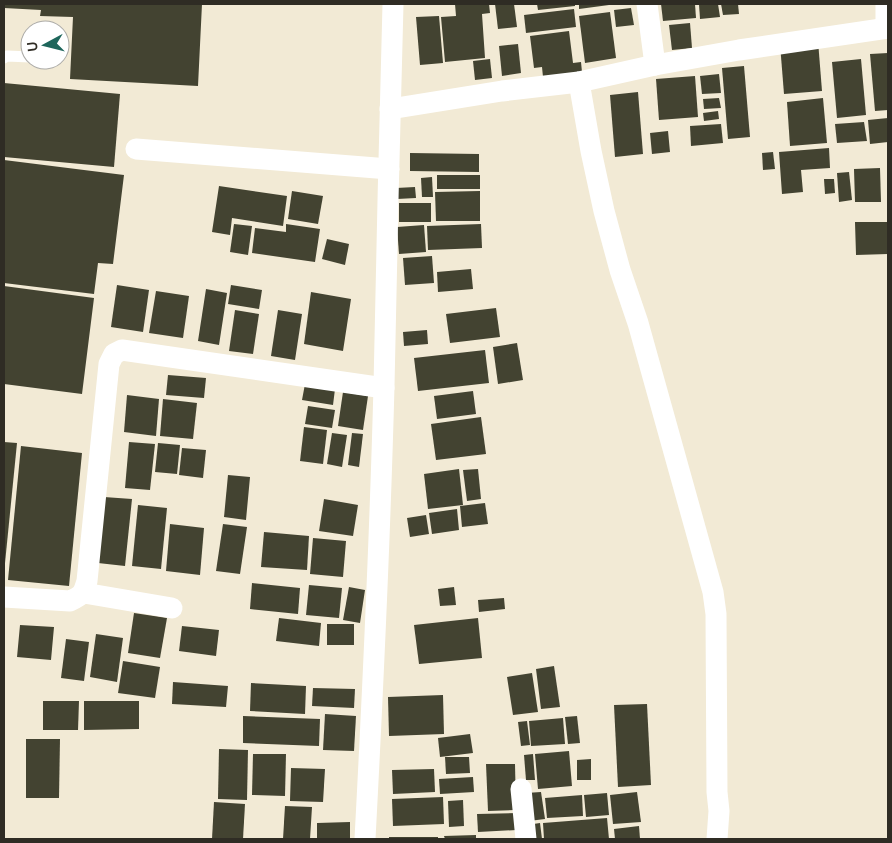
<svg xmlns="http://www.w3.org/2000/svg" width="892" height="843" viewBox="0 0 892 843" font-family="Cabin,sans-serif">
<style>
.building{fill:#434331}
.lines{fill:none;stroke-linecap:round;stroke-linejoin:round}
.lane{stroke:#fff;stroke-width:11}
.street{stroke:#fff;stroke-width:21}
</style>
<rect width="100%" height="100%" fill="#f2ead5"/>
<!-- building -->
<g class="building">
<polygon points="4,4 202,4 198,86 70,79 73,17 40,16 41,10 4,8"/>
<polygon points="455,4 489,4 490,13 482,14 485,58 445,62 441,17 456,16"/>
<polygon points="495,4 514,4 517,27 498,29"/>
<polygon points="537,4 575,4 575,6 538,10"/>
<polygon points="579,4 608,4 609,5 579,9"/>
<polygon points="661,4 695,4 696,18 663,21"/>
<polygon points="699,4 718,4 720,17 700,19"/>
<polygon points="721,4 738,4 739,14 723,15"/>
<polygon points="631,8 634,25 616,27 614,10"/>
<polygon points="574,9 576,27 526,33 524,15"/>
<polygon points="610,12 616,58 585,63 579,16"/>
<polygon points="439,16 443,63 420,65 416,17"/>
<polygon points="690,23 692,48 672,50 669,25"/>
<polygon points="569,31 573,63 581,62 582,72 543,77 542,67 534,68 530,36"/>
<polygon points="818,41 822,91 784,94 780,44"/>
<polygon points="518,44 521,73 502,76 499,46"/>
<polygon points="888,53 888,110 875,111 870,54"/>
<polygon points="490,59 492,78 475,80 473,61"/>
<polygon points="861,59 866,115 837,118 832,62"/>
<polygon points="744,66 750,137 728,139 722,68"/>
<polygon points="719,74 721,93 702,94 700,76"/>
<polygon points="695,76 698,117 659,120 656,79"/>
<polygon points="4,83 120,94 114,167 4,157"/>
<polygon points="638,92 643,154 615,157 610,95"/>
<polygon points="719,98 721,108 704,109 703,99"/>
<polygon points="823,98 827,143 790,146 787,102"/>
<polygon points="718,111 719,119 704,121 703,113"/>
<polygon points="888,118 888,142 870,144 868,120"/>
<polygon points="864,122 867,141 837,143 835,124"/>
<polygon points="721,124 723,143 691,146 690,126"/>
<polygon points="668,131 670,152 652,154 650,133"/>
<polygon points="829,148 830,168 801,170 803,192 782,194 779,152"/>
<polygon points="773,152 775,169 763,170 762,153"/>
<polygon points="410,153 479,154 479,172 410,171"/>
<polygon points="4,160 124,175 113,264 98,263 94,294 4,283"/>
<polygon points="880,168 881,202 855,202 854,169"/>
<polygon points="849,172 852,200 839,202 837,173"/>
<rect x="437" y="175" width="43" height="14"/>
<polygon points="432,177 433,197 422,197 421,178"/>
<polygon points="824,179 834,179 835,193 825,194"/>
<polygon points="219,186 287,196 283,226 232,218 230,235 212,232"/>
<polygon points="415,187 416,198 397,199 396,188"/>
<polygon points="292,191 323,196 318,224 288,219"/>
<polygon points="480,191 480,221 436,221 435,192"/>
<rect x="399" y="203" width="32" height="19"/>
<polygon points="855,222 888,222 888,254 856,255"/>
<polygon points="234,224 252,226 248,255 230,252"/>
<polygon points="286,224 320,229 315,262 252,253 255,228 286,232"/>
<polygon points="481,224 482,248 428,250 427,226"/>
<polygon points="424,225 426,252 399,254 397,227"/>
<polygon points="327,239 349,244 345,265 322,259"/>
<polygon points="432,256 434,283 405,285 403,258"/>
<polygon points="471,269 473,289 438,292 437,272"/>
<polygon points="117,285 149,290 143,332 111,327"/>
<polygon points="231,285 262,290 259,309 228,304"/>
<polygon points="4,286 94,298 82,394 4,384"/>
<polygon points="206,289 227,293 219,345 198,341"/>
<polygon points="156,291 189,296 183,338 149,333"/>
<polygon points="311,292 351,299 343,351 304,344"/>
<polygon points="496,308 500,337 450,343 446,314"/>
<polygon points="235,310 259,314 253,354 229,351"/>
<polygon points="278,310 302,314 295,360 271,356"/>
<polygon points="427,330 428,344 404,346 403,332"/>
<polygon points="517,343 523,380 498,384 493,347"/>
<polygon points="485,350 489,383 418,391 414,358"/>
<polygon points="168,375 206,378 204,398 166,395"/>
<polygon points="305,384 335,389 333,405 302,400"/>
<polygon points="473,391 476,414 437,419 434,396"/>
<polygon points="343,392 368,396 363,430 338,426"/>
<polygon points="127,395 159,399 156,436 124,432"/>
<polygon points="163,399 197,403 193,439 160,436"/>
<polygon points="308,406 335,410 332,428 305,424"/>
<polygon points="481,417 486,454 436,460 431,424"/>
<polygon points="304,427 327,430 323,464 300,461"/>
<polygon points="332,433 347,435 342,467 327,464"/>
<polygon points="352,433 363,434 359,467 348,465"/>
<polygon points="4,442 17,443 5,563 4,562"/>
<polygon points="129,442 155,444 150,490 125,488"/>
<polygon points="158,443 180,445 177,474 155,472"/>
<polygon points="21,446 82,453 69,586 8,580"/>
<polygon points="182,448 206,450 203,478 179,475"/>
<polygon points="459,469 463,505 428,509 424,474"/>
<polygon points="478,469 481,499 467,501 463,470"/>
<polygon points="228,475 250,477 246,520 224,517"/>
<polygon points="104,497 132,499 125,566 98,563"/>
<polygon points="324,499 358,505 353,536 319,531"/>
<polygon points="485,503 488,524 462,527 460,506"/>
<polygon points="138,505 167,508 161,569 132,566"/>
<polygon points="457,509 459,530 432,534 429,513"/>
<polygon points="426,515 429,534 410,537 407,518"/>
<polygon points="170,524 204,528 200,575 166,571"/>
<polygon points="223,524 247,527 240,574 216,571"/>
<polygon points="264,532 309,536 307,570 261,567"/>
<polygon points="313,538 346,541 343,577 310,574"/>
<polygon points="252,583 300,588 298,614 250,609"/>
<polygon points="309,585 342,588 339,618 306,615"/>
<polygon points="349,587 365,590 360,623 343,620"/>
<polygon points="454,587 456,605 440,606 438,589"/>
<polygon points="504,598 505,609 479,612 478,600"/>
<polygon points="134,613 167,618 160,658 128,653"/>
<polygon points="279,618 321,623 319,646 276,641"/>
<polygon points="478,618 482,658 419,664 414,625"/>
<rect x="327" y="624" width="27" height="21"/>
<polygon points="20,625 54,627 51,660 17,657"/>
<polygon points="182,626 219,630 216,656 179,651"/>
<polygon points="96,634 123,638 117,682 90,677"/>
<polygon points="66,639 89,642 84,681 61,678"/>
<polygon points="123,661 160,667 155,698 118,693"/>
<polygon points="554,666 560,707 541,709 536,669"/>
<polygon points="532,673 538,712 513,715 507,677"/>
<polygon points="173,682 228,686 226,707 172,704"/>
<polygon points="251,683 306,686 305,714 250,711"/>
<polygon points="313,688 355,689 354,708 312,706"/>
<polygon points="443,695 444,734 389,736 388,697"/>
<polygon points="43,701 79,701 78,730 43,730"/>
<polygon points="84,701 139,701 139,729 84,730"/>
<polygon points="647,704 651,785 618,787 614,705"/>
<polygon points="325,714 356,716 354,751 323,750"/>
<polygon points="243,716 320,719 319,746 243,743"/>
<polygon points="577,716 580,743 568,744 565,717"/>
<polygon points="563,718 565,744 531,746 529,721"/>
<polygon points="527,721 530,745 521,746 518,722"/>
<polygon points="470,734 473,753 440,757 438,738"/>
<polygon points="26,739 60,739 59,798 26,798"/>
<polygon points="219,749 248,750 247,800 218,799"/>
<polygon points="569,751 572,786 538,789 535,754"/>
<polygon points="253,754 286,754 285,796 252,795"/>
<polygon points="533,754 535,780 526,780 524,755"/>
<polygon points="445,757 469,757 470,773 446,774"/>
<polygon points="591,759 591,780 577,780 577,760"/>
<polygon points="486,764 515,764 516,810 488,811"/>
<polygon points="291,768 325,769 323,802 290,801"/>
<polygon points="434,769 435,792 393,794 392,770"/>
<polygon points="473,777 474,792 440,794 439,779"/>
<polygon points="541,792 545,819 529,821 526,793"/>
<polygon points="637,792 641,822 613,824 610,795"/>
<polygon points="607,793 609,815 586,817 584,795"/>
<polygon points="582,795 583,816 547,818 545,798"/>
<polygon points="443,797 444,824 393,826 392,799"/>
<polygon points="463,800 464,826 449,827 448,801"/>
<polygon points="214,802 245,804 243,839 212,839"/>
<polygon points="285,806 312,807 310,839 283,839"/>
<polygon points="517,813 517,830 478,832 477,814"/>
<polygon points="607,818 609,839 544,839 543,823"/>
<polygon points="350,822 350,839 317,839 317,823"/>
<polygon points="540,823 542,839 528,839 527,825"/>
<polygon points="639,826 640,839 615,839 614,829"/>
<polygon points="476,835 476,839 445,839 444,836"/>
<rect x="389" y="837" width="49" height="2"/>
</g>
<g class="lines">
<!-- lane -->
<polyline class="lane" points="4,58 7,56 30,57"/>
<!-- street -->
<g class="street">
<polyline points="647,4 655,65"/>
<polyline points="886,28 886,4"/>
<polyline points="579,82 591,151 604,211 620,270 638,323 713,592 716,614 717,792 719,811 717,839"/>
<polyline points="390,109 502,91 579,82 655,65 739,50 888,28"/>
<polyline points="136,149 389,169"/>
<polyline points="84,593 172,608"/>
<path d="M4,597L70,601C83,595 83,594 87,581L109,364L114,354L122,350L384,388"/>
<polyline points="521,789 526,839"/>
<path d="M365,839C373,688 380,537 384,386C387,259 389,131 393,4"/>
</g>
</g>
<!-- border -->
<rect width="892" height="843" fill="none" stroke="#2f2c24" stroke-width="10"/>
<!-- north arrow -->
<g transform="translate(45 45) rotate(263)"><circle r="24" fill="#ffffff" stroke="#acaba7"/>
<path d="M0-4L9 19L0 12L-9 19Z" fill="#1e665b"/>
<text y="-8" font-size="14" font-weight="bold" text-anchor="middle" fill="#2f2c24">U</text>
</g>
</svg>
